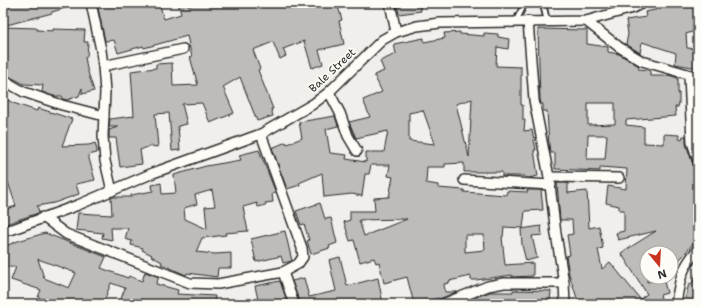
<svg xmlns="http://www.w3.org/2000/svg" width="701" height="307" viewBox="0 0 701 307" font-family="'Shantell Sans',sans-serif">
<style>
.building{fill:#bdbcb8;stroke:#2b2b2b;fill-rule:evenodd}
.lines{fill:none;stroke-linecap:round;stroke-linejoin:round}
.lane-casing{stroke:#2b2b2b;stroke-width:8}
.street-casing{stroke:#2b2b2b;stroke-width:12}
.lane{stroke:#fdfcf7;stroke-width:4.5}
.street{stroke:#fdfcf7;stroke-width:9}
.labels{text-anchor:middle;stroke-width:3.5;stroke-linejoin:round;paint-order:stroke}
.street-label{font-size:11px;fill:#2b2b2b;stroke:#fdfcf7}
</style>
<rect width="100%" height="100%" fill="#f0efeb"/>
<filter id="ink" filterUnits="userSpaceOnUse"><feTurbulence type="fractalNoise" baseFrequency=".025" numOctaves="2"/><feDisplacementMap in="SourceGraphic" scale="8" xChannelSelector="R" yChannelSelector="G"/><feConvolveMatrix kernelMatrix="1 2 1 2 8 2 1 2 1" color-interpolation-filters="sRGB"/></filter>
<g filter="url(#ink)">
<!-- building -->
<g class="building">
<polygon points="3,3 75,3 75,5 52,12 52,13 3,26"/>
<polygon points="97,3 159,3 164,19 181,14 178,3 188,3 188,6 199,3 337,3 342,20 339,21 344,44 319,50 323,64 312,68 304,41 283,49 286,56 280,59 273,42 253,50 260,69 258,70 273,109 271,109 273,116 257,121 240,77 223,87 234,113 210,123 202,103 182,104 187,124 178,126 180,150 172,151 169,113 155,114 158,147 150,146 140,150 142,164 120,167 116,138 109,138 109,130 118,127 109,127 110,119 134,116 131,71 156,68 156,64 172,63 173,86 198,85 190,57 192,57 187,36 144,48 143,46 118,53 114,40 105,41"/>
<polygon points="397,3 419,3 421,11 399,14"/>
<polygon points="668,3 696,3 698,9 694,11 698,25 698,30 686,34 687,48 698,49 698,68 675,64 676,53 642,42 640,53 626,44 628,34 626,20 646,17 645,12 669,7"/>
<polygon points="3,27 37,28 37,30 53,31 53,29 85,30 84,42 88,42 87,57 85,57 87,69 94,91 82,94 82,88 79,96 67,100 63,99 62,96 53,96 42,92 43,85 24,84 3,73"/>
<path d="M538,29L587,30V44L608,47V52L619,54L639,66L638,69L650,70V76H668V75L678,78V93H679V103L678,107H675L676,116L626,120V125L644,127V143L664,144V134L679,135V139H682L683,136H686V144L692,162L694,165L698,166V237L682,257L671,268V253H647V282L663,278L667,293L660,295L663,304H579L569,274L566,256L570,255L567,235L573,234L572,220H560L557,183H568V193L587,191L589,228L599,226L603,248L598,249L602,269L610,262L640,299L647,294L621,253L656,231L618,240L616,233L624,231V210H619V206L606,203L608,186L626,189L627,169L600,167V171L555,169V153H550L549,145L547,111H543V104H541L540,99ZM588,103H615V124L588,125ZM588,135H607L605,159H587Z"/>
<path d="M460,32V34L484,36V33L498,34V37L509,39L508,49L497,47L496,66L521,67V105H523V120H525L524,131L532,130L536,150H534L538,176L529,178H525V176H502V172H464V163L445,164V167H427L426,183L438,185V188L464,190V192L506,195L507,191L528,192L527,190H541L543,210L525,211L523,228L504,227L503,237H502L505,265L533,263V276L512,277V275L476,280H471V276L449,281V283L444,284L445,292H457L439,299V298L414,304L407,277L384,283L379,262L376,263L374,258L360,262L354,240L350,241L344,222L350,220V211H375L374,198L389,197L393,177L388,176L390,165H371L369,174H365L362,196L352,194L324,197L322,173L299,183L300,185L287,189L272,148L286,142L287,144L302,138L299,122L335,116L338,126L326,129L330,153L347,155L346,159L366,162V152H384L388,131L356,138L349,122L370,117L363,100L382,92L374,75L384,71L380,61L396,54L394,44L424,38V42L445,38L444,33ZM472,99L469,157L456,104ZM423,110L435,144L409,141V113ZM407,219L364,236L359,220ZM465,235H484L485,250L465,252Z"/>
<polygon points="3,97 13,103 37,111 38,108 72,119 62,146 89,145 95,143 97,150 97,153 88,155 95,180 76,184 79,194 54,203 37,206 39,212 38,213 3,225 3,210 16,206 8,182 3,182"/>
<path d="M259,150L276,193L272,194L273,202L265,203L266,205L258,207L257,203L243,207L248,231L225,233L226,235L202,238L196,252L215,254L231,253V268H218L217,277L187,273L186,275L161,264L162,262L151,256L152,255L142,250L143,248L131,245L132,241L125,239L128,228H111L112,240L102,238L103,233L76,230L78,213L112,215L111,197H131V195L153,191L152,185L161,183L162,194L176,193L174,175L206,166L241,160L239,155ZM212,190L215,206L205,207L207,229L185,219L184,208L197,204L195,195Z"/>
<polygon points="320,203 325,219 331,218 337,243 329,246 330,248 311,254 307,241 309,240 304,224 301,225 296,211"/>
<polygon points="541,226 542,235 532,236 537,258 526,261 522,245 521,229"/>
<polygon points="285,231 292,261 283,263 281,256 256,262 251,239"/>
<path d="M45,233L106,257L101,268L128,278L129,276L142,281L145,272L159,277L156,284L178,290L177,294L215,296L214,304H172L159,301L158,304H155L142,300L140,304H119L125,288L111,283L103,304H54L38,297L41,290L11,280L16,267H6L3,247L18,241ZM38,259L76,273L69,288L44,278Z"/>
<polygon points="340,257 347,286 378,278 383,304 300,304 292,281 304,278 309,297 336,291 329,260"/>
<polygon points="697,271 698,271 698,304 684,304 689,283 692,284"/>
<polygon points="280,281 288,304 259,304 255,286"/>
<polygon points="513,290 551,291 550,301 514,301 514,304 480,304 479,302 476,302 476,297 490,292 513,292"/>
</g>
<g class="lines">
<defs>
<g id="lane">
<polyline points="535,3 543,4 547,21"/>
<polyline points="516,21 525,3"/>
</g>
<g id="street">
<polyline points="91,3 101,50 103,66 105,92 103,136 105,161 112,191"/>
<polyline points="390,3 396,32"/>
<polyline points="528,21 534,100 549,177 556,234 564,283 565,304"/>
<polyline points="586,21 619,47 642,61 698,77"/>
<polyline points="103,66 183,49"/>
<polyline points="689,75 692,142 698,160"/>
<polyline points="3,80 24,92 62,105 104,116"/>
<polyline points="329,92 340,113 348,136 357,151"/>
<polyline points="549,177 619,178"/>
<polyline points="464,180 551,185"/>
<polyline points="43,217 66,234 190,283 218,284 283,272 298,264 303,257 302,248 261,134"/>
<polyline points="3,231 13,229 78,205 153,173 261,134 313,104 329,92 382,40 396,32 417,26 440,23 586,21 633,8 643,3"/>
<polyline points="283,272 294,304"/>
<polyline points="443,304 488,286 504,283 564,283"/>
<path d="M676,304C680,278 681,269 698,249"/>
</g>
</defs>
<!-- lane casing -->
<use href="#lane" class="lane-casing"/>
<!-- street casing -->
<use href="#street" class="street-casing"/>
<!-- lane -->
<use href="#lane" class="lane"/>
<!-- street -->
<use href="#street" class="street"/>
</g>
</g>
<g class="labels">
<!-- street labels -->
<g class="street-label">
<text transform="translate(332 70) rotate(-43)" y="4">Bale Street</text>
</g>
</g>
<!-- margin -->
<rect width="701" height="307" fill="none" stroke="#fdfcf7" stroke-width="16"/>
<rect x="8" y="8" width="685" height="291" fill="none" stroke="#2b2b2b" stroke-width="1.5" filter="url(#ink)"/>
<!-- north arrow -->
<g transform="translate(659 265) rotate(162)"><circle r="19" fill="#fdfcf7" stroke="#a9a8a5"/>
<path d="M0-3L7 15L0 10L-7 15Z" fill="#c8321e"/>
<text y="-6" font-size="11" font-weight="bold" text-anchor="middle" fill="#2b2b2b">N</text>
</g>
</svg>
